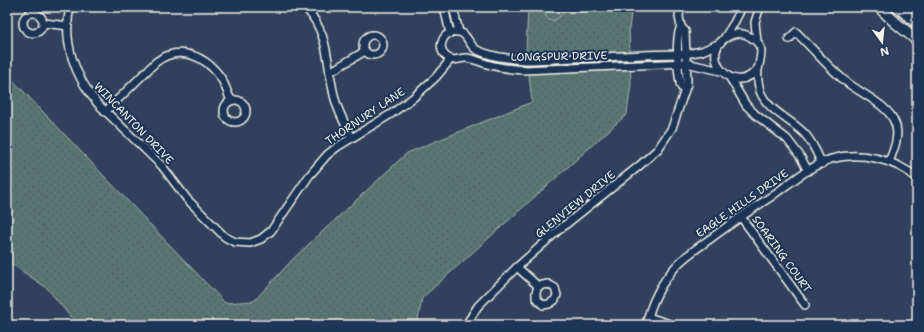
<svg xmlns="http://www.w3.org/2000/svg" width="924" height="332" viewBox="0 0 924 332" font-family="'Shantell Sans',sans-serif">
<style>
.grass{fill:url(#grass-dots);stroke:#a6b3ad}
.garden{fill:#597572;stroke:#a6b3ad}
.lines{fill:none;stroke-linecap:round;stroke-linejoin:round}
.minor-casing{stroke:#f4f1e8;stroke-width:10}
.secondary-casing{stroke:#f4f1e8;stroke-width:13}
.minor{stroke:#1d3557;stroke-width:7}
.secondary{stroke:#1d3557;stroke-width:10}
.labels{text-anchor:middle;stroke-width:4;stroke-linejoin:round;paint-order:stroke}
.street-label{font-size:11px;fill:#f4f1e8;stroke:#1d3557}
</style>
<defs>
<pattern id="grass-dots" width="8" height="8" patternUnits="userSpaceOnUse"><rect width="8" height="8" fill="#597572"/><path d="M2 2h.1M6 6h.1" fill="none" stroke="#515e5c" stroke-width="1.8" stroke-linecap="round"/></pattern>
</defs>
<rect width="100%" height="100%" fill="#31415d"/>
<filter id="ink" filterUnits="userSpaceOnUse"><feTurbulence type="fractalNoise" baseFrequency=".025" numOctaves="2"/><feDisplacementMap in="SourceGraphic" scale="8" xChannelSelector="R" yChannelSelector="G"/><feConvolveMatrix kernelMatrix="1 2 1 2 8 2 1 2 1" color-interpolation-filters="sRGB"/></filter>
<g filter="url(#ink)">
<!-- grass -->
<polygon class="grass" points="528,7 632,7 629,29 631,84 627,114 422,298 417,325 77,325 47,288 7,261 7,74 225,303 254,301 294,258 407,153 532,102 526,50"/>
<!-- garden -->
<path class="garden" d="M546,7H570C562,11 560,20 551,21C545,19 544,13 546,7Z"/>
<g class="lines">
<defs>
<g id="minor">
<path d="M70,7C62,43 75,77 98,104L162,166L187,199L225,237L235,242L250,243L261,239L271,231L309,176L327,155L337,147L391,114L414,97L436,77L451,59"/>
<path d="M305,7C330,35 326,61 334,95C337,110 345,124 352,138"/>
<polyline points="444,7 450,33"/>
<polyline points="453,7 459,32"/>
<path d="M680,7L679,17L681,27C675,35 678,72 680,82C680,86 682,88 684,91"/>
<circle cx="33" cy="23" r="10"/>
<polyline points="44,23 68,26"/>
<circle cx="373" cy="45" r="10"/>
<polyline points="725,37 734,23 742,7"/>
<path d="M789,39L796,32C812,48 827,66 844,80C859,93 888,104 895,123C900,136 894,149 889,162"/>
<polyline points="757,42 755,22 760,7"/>
<path d="M720,43L702,51L685,54C648,54 610,57 573,58C551,59 529,62 507,58C497,57 486,54 477,50C467,45 468,29 453,32C441,34 437,50 447,57C455,63 460,57 467,58C474,59 480,62 487,64C499,68 511,69 523,70L686,63L721,71"/>
<path d="M758,68C734,101 695,52 729,36C736,32 745,33 752,38C766,47 760,57 758,70C757,77 758,84 760,91C767,110 790,119 804,133C812,141 817,153 822,164"/>
<polyline points="330,72 365,51"/>
<polyline points="730,78 746,105 756,115 787,139 800,156 808,171"/>
<circle cx="235" cy="111" r="11"/>
<path d="M105,112L156,62C179,44 206,56 221,78C225,85 228,93 231,101"/>
<polyline points="741,217 805,305"/>
<polyline points="517,267 538,286 548,284 555,288 557,295 555,300 549,304 543,305 536,298 536,293 538,286"/>
<polyline points="648,317 673,325"/>
<polyline points="466,325 478,306 517,267 560,229 639,166 658,149 672,128 687,84 685,31 681,27"/>
<path d="M646,325C651,303 662,281 678,264C689,253 702,245 714,236C733,222 752,209 772,196C790,183 810,166 831,159C860,151 895,159 917,178"/>
</g>
<g id="secondary">
<polyline points="879,7 896,23 917,40"/>
<polyline points="898,7 917,23"/>
</g>
</defs>
<!-- minor casing -->
<use href="#minor" class="minor-casing"/>
<!-- secondary casing -->
<use href="#secondary" class="secondary-casing"/>
<!-- minor -->
<use href="#minor" class="minor"/>
<!-- secondary -->
<use href="#secondary" class="secondary"/>
</g>
</g>
<g class="labels">
<!-- street labels -->
<g class="street-label">
<text transform="translate(559 56) rotate(-1)" y="4">LONGSPUR DRIVE</text>
<text transform="translate(365 116) rotate(-34)" y="4">THORNURY LANE</text>
<text transform="translate(134 123) rotate(46)" y="4">WINCANTON DRIVE</text>
<text transform="translate(742 203) rotate(-35)" y="4">EAGLE HILLS DRIVE</text>
<text transform="translate(575 204) rotate(-39)" y="4">GLENVIEW DRIVE</text>
<text transform="translate(782 254) rotate(54)" y="4">SOARING COURT</text>
</g>
</g>
<!-- margin -->
<rect width="924" height="332" fill="none" stroke="#1d3557" stroke-width="24"/>
<rect x="12" y="12" width="900" height="308" fill="none" stroke="#f4f1e8" stroke-width="1.5" filter="url(#ink)"/>
<!-- north arrow -->
<g transform="translate(882 42) rotate(165)" stroke="#1d3557" stroke-width="3" paint-order="stroke">
<path d="M0-3L7 15L0 10L-7 15Z" fill="#f4f1e8"/>
<text y="-6" font-size="11" font-weight="bold" text-anchor="middle" fill="#f4f1e8">N</text>
</g>
</svg>
